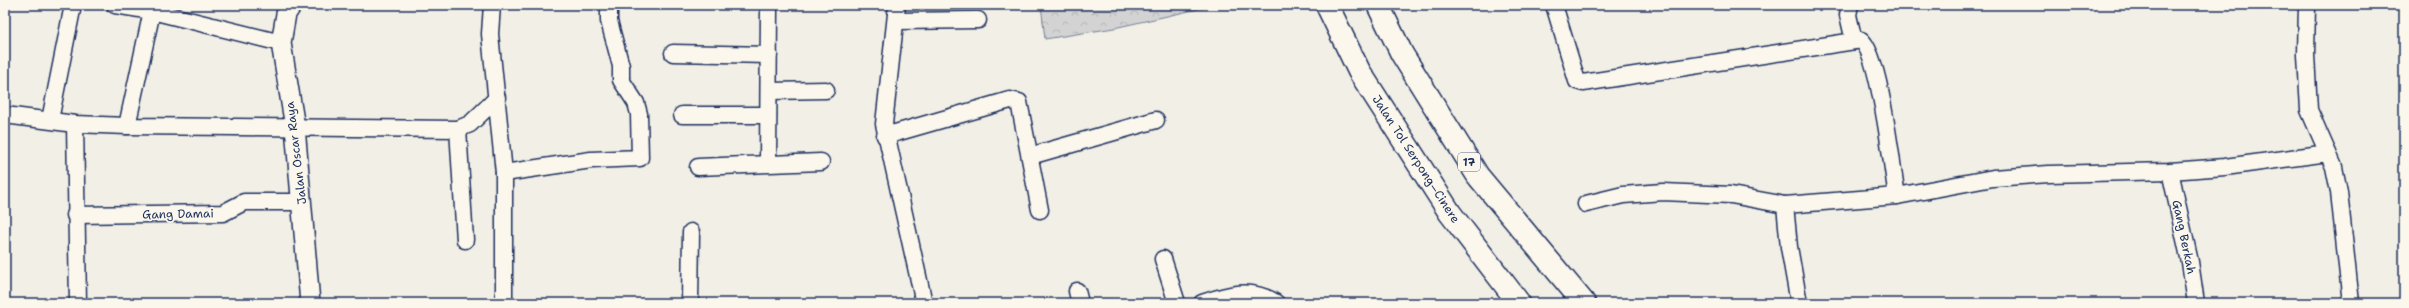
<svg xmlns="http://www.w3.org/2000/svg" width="2409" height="308" viewBox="0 0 2409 308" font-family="'Shantell Sans',sans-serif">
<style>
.forest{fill:url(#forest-crowns);stroke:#768198}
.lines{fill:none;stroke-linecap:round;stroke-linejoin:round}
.minor-casing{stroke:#1b2f5e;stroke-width:19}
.tertiary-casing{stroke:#1b2f5e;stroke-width:22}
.motorway-casing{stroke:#1b2f5e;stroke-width:25}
.minor{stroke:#fbf7ec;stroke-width:16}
.tertiary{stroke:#fbf7ec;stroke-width:19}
.motorway{stroke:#fbf7ec;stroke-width:22}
.labels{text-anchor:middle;stroke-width:3.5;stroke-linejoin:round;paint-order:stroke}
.shield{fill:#fbf7ec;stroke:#5e6b89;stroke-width:1}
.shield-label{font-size:11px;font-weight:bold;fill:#1b2f5e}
.street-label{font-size:12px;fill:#1b2f5e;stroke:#fbf7ec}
</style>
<defs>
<pattern id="forest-crowns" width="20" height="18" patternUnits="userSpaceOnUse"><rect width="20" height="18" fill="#d2d3d2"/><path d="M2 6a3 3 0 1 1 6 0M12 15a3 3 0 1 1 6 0" fill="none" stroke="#b4b5b7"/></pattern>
</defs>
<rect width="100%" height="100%" fill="#f2efe6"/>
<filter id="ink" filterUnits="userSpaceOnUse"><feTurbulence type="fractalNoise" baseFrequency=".025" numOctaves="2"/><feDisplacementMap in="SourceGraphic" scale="8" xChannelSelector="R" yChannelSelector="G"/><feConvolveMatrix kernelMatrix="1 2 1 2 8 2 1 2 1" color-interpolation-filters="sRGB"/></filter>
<g filter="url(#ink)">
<!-- forest -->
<polygon class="forest" points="1041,5 1216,5 1114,28 1045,39"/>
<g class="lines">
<defs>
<g id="minor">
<polyline points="115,5 152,11 281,43"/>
<polyline points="492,5 490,34 504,173 504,303"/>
<polyline points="897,5 884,124 924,303"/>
<path d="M1554,5L1577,81L1583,83L1861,40C1880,54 1892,168 1897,196L1993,178L2049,174L2170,171L2225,167L2328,153"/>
<polyline points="1850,5 1848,15 1854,41"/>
<polyline points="2307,5 2306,55 2309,110 2334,167 2339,192 2351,303"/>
<polyline points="897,21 978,20"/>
<polyline points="673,53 769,55"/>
<polyline points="769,91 826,90"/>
<polyline points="5,115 75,124 127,126 458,129 470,124 497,98"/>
<polyline points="682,115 768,115"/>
<polyline points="50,120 73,5"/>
<polyline points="75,124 78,303"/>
<polyline points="127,126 152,11"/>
<polyline points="458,129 465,240"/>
<polyline points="885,136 1010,100 1019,102 1040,210"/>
<polyline points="1030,156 1156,120"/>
<polyline points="768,163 769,5"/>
<polyline points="698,167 821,162"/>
<polyline points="2170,171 2190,262 2196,303"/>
<polyline points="504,173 591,160 640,158 639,114 636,103 621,80 621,66 609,21 609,5"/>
<polyline points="1586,204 1623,195 1663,192 1731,195 1785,205 1897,196"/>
<polyline points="1785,205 1789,247 1799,303"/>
<polyline points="75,215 223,213 244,202 302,202"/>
<polyline points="1163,259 1177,303"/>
<polyline points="1077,291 1080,303"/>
<polyline points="690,303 691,232"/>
<path d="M1202,303C1228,294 1251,287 1276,303"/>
</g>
<polyline id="tertiary" points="292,5 286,14 281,43 295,127 310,303"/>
<g id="motorway">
<polyline points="1327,5 1359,71 1450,213 1519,303"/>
<polyline points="1378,5 1402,54 1478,176 1584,303"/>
</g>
</defs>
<!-- minor casing -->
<use href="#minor" class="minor-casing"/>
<!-- tertiary casing -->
<use href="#tertiary" class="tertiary-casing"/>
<!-- motorway casing -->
<use href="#motorway" class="motorway-casing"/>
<!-- minor -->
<use href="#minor" class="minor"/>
<!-- tertiary -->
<use href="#tertiary" class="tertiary"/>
<!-- motorway -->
<use href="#motorway" class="motorway"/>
</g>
</g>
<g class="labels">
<!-- shield labels -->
<rect class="shield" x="1458" y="153" width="22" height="18" rx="3"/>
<g class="shield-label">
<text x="1469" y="166">17</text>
</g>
<!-- street labels -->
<g class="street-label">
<text transform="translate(296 153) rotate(-97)" y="4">Jalan Oscar Raya</text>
<text transform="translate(1416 159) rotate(57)" y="4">Jalan Tol Serpong–Cinere</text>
<text transform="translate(178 214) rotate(-1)" y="4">Gang Damai</text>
<text transform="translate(2184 237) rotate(78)" y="4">Gang Berkah</text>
</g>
</g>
<!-- margin -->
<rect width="2409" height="308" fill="none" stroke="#fbf7ec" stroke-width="20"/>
<rect x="10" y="10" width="2389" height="288" fill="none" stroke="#1b2f5e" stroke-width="1.5" filter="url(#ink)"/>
</svg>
